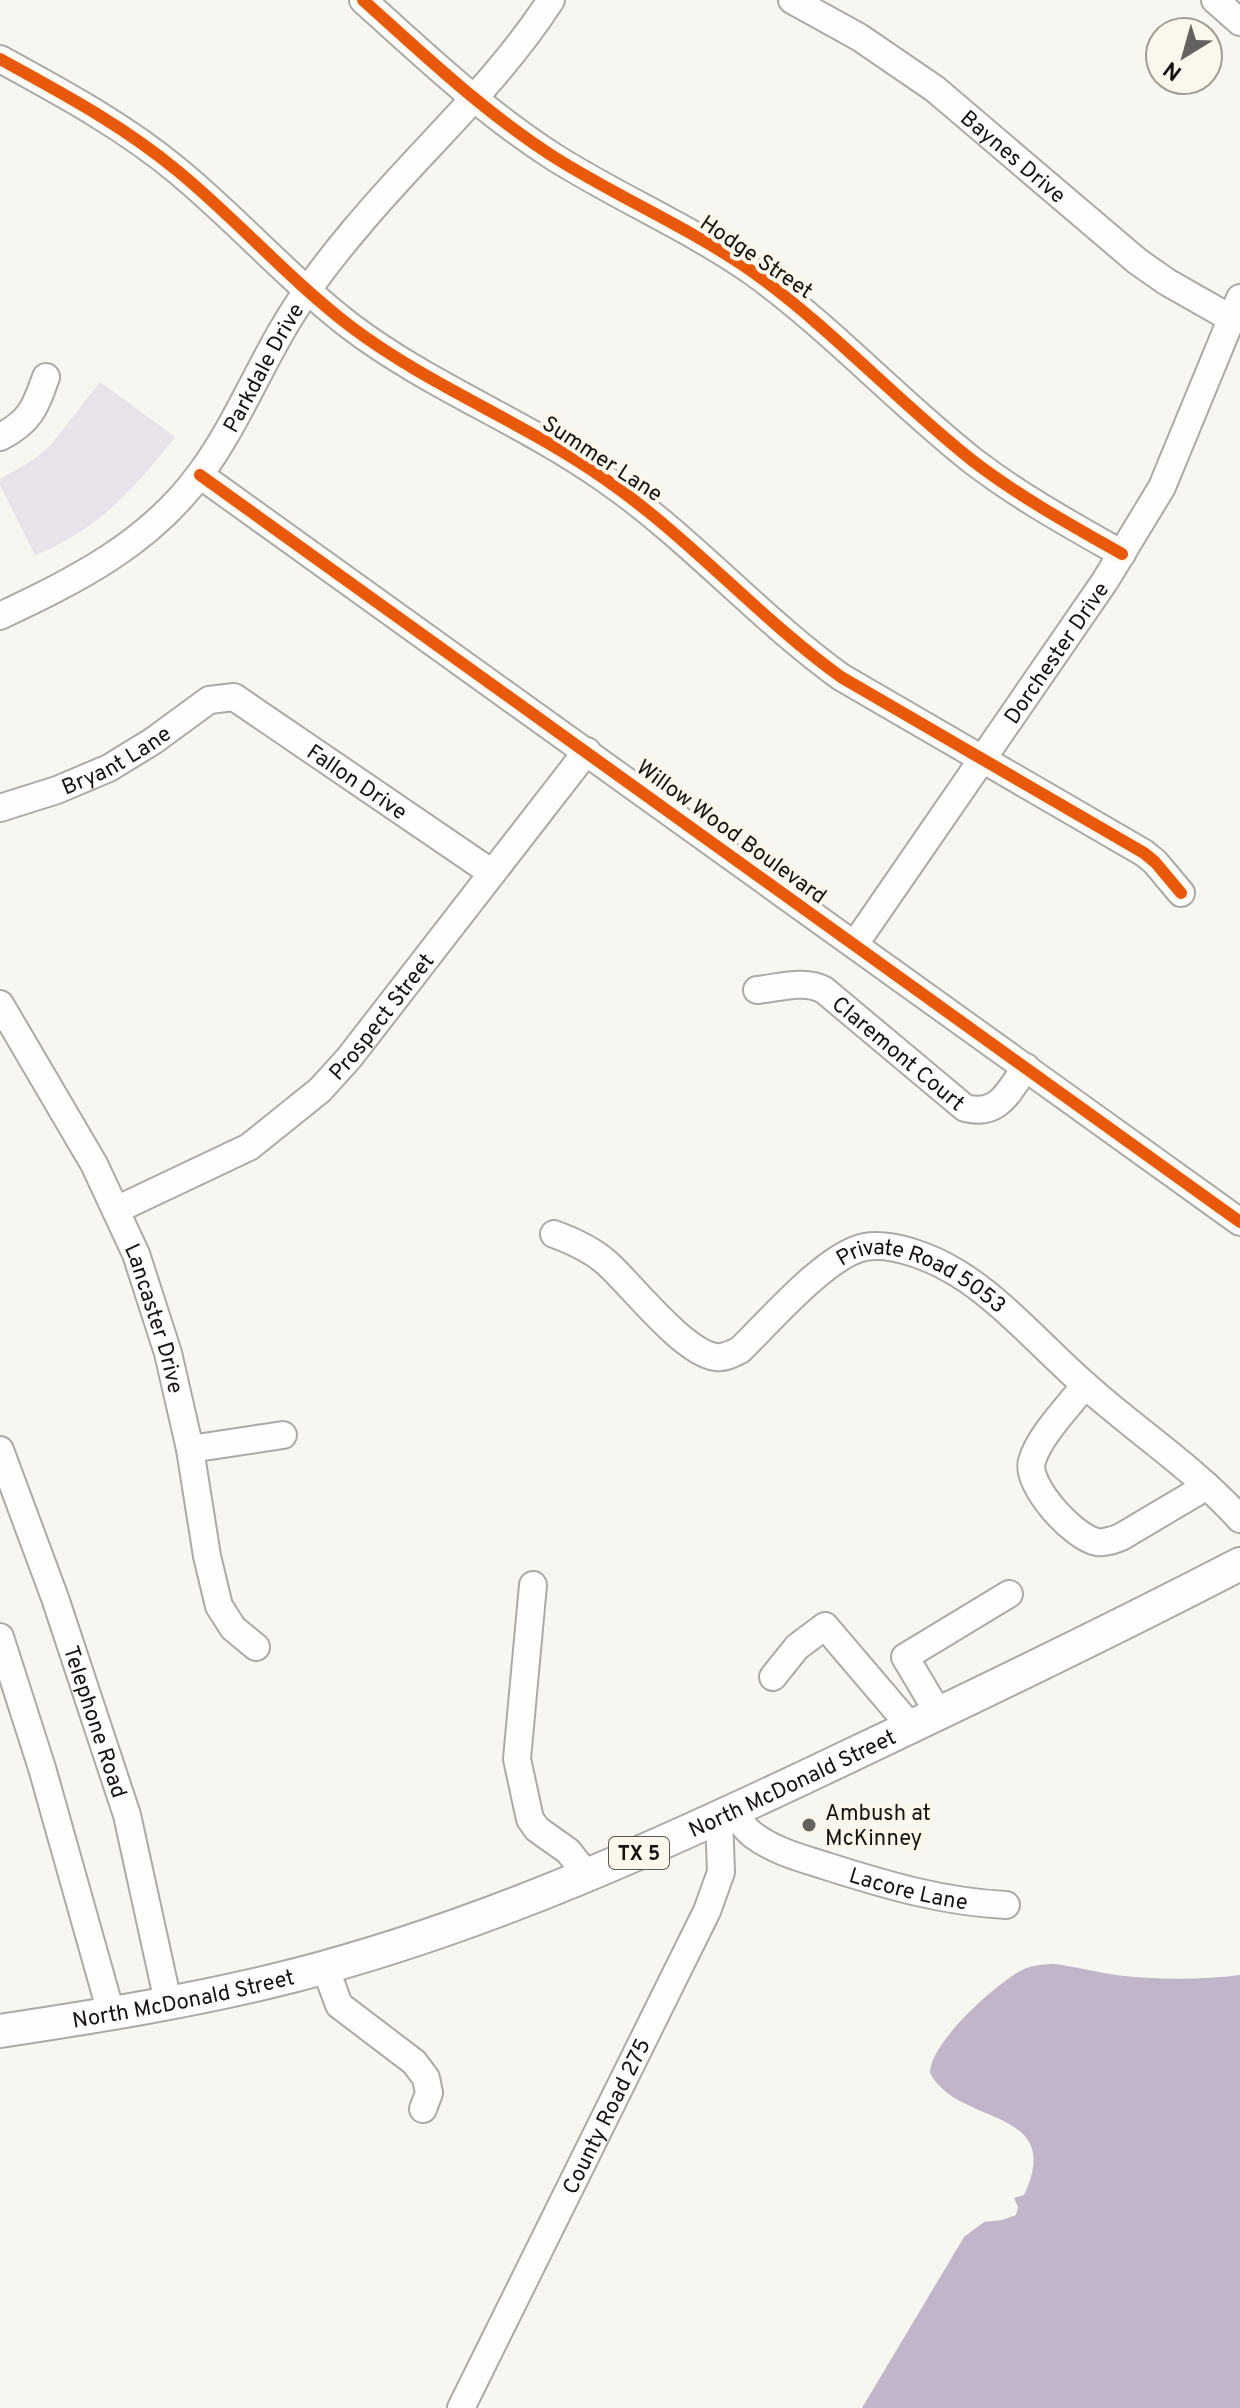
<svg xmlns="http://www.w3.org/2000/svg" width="1240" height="2408" viewBox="0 0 1240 2408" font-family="Overpass,sans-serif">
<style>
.green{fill:#e8e2ea}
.water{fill:#c1b6c9}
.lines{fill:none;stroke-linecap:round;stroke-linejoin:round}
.minor-casing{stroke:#acaaa6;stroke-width:30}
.major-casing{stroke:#acaaa6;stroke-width:36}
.minor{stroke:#fefefd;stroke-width:26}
.major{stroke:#fefefd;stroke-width:32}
.cycleway-casing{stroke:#fcf7ec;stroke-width:17}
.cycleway{stroke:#e8590c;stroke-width:12}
.poi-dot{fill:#64625e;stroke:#fcf7ec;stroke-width:3}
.labels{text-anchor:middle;stroke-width:8;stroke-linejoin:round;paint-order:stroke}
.shield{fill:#fcf7ec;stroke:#5a5752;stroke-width:2}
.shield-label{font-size:20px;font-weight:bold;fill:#151310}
.street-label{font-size:22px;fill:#151310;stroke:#fcf7ec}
.poi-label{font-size:22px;fill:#151310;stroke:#fcf7ec;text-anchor:start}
</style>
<rect width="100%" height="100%" fill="#f8f6f0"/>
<!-- green -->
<path class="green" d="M100,382L175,437C134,489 98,530 35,555L0,485V479L33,460L50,446Z"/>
<!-- water -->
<path class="water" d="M1055,1964C1076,1967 1096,1972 1116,1975C1156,1980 1200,1980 1240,1975V2408H862L964,2237L984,2222L1002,2220L1016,2215L1018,2207L1014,2198L1024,2195C1066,2106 958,2127 930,2073C930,2042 998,1982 1024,1969C1034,1965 1045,1964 1055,1964Z"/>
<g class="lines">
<defs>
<g id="minor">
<path d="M363,0C424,55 484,112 554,157C619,198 690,228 753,272C832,329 897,401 973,461C1020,497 1071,525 1122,554"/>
<path id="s1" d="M792,0L859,37L935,89L1137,261L1167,282L1232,319"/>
<polyline points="1215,0 1240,22"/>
<path d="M0,59C62,93 124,126 179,172C238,221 289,279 350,326C429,386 524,422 605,479C690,538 758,617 841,677L1144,853L1155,862L1181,893"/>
<path d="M0,437C30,422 35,408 46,377"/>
<polyline points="200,475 1240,1222"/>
<path id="s2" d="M0,616C76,580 149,544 200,474C232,431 254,379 281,332C301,297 325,265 351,234C416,154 495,87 551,0"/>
<path id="s3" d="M0,808L57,790L109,768L153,741L209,700L234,697L492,873"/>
<path id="s4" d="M855,944L1105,581L1162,487L1240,298"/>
<path id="s5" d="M757,990C778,988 805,979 824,990L965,1108C1000,1117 1009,1090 1026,1067"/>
<path id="s6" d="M0,1004L94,1164L136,1254L168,1353L190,1449L207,1556L219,1606L233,1628L256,1647"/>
<path id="s7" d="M116,1210L249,1147L320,1090L349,1058L587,751"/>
<path id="s8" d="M554,1234C573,1241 593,1250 608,1264C633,1287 684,1353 716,1357C725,1358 732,1354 740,1350C768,1323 827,1254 865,1247C893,1242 933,1258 957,1273C1002,1300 1044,1349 1084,1384C1135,1430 1194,1468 1240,1519"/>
<path d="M1085,1385C1069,1406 1039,1436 1032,1461C1025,1485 1074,1538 1097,1542C1106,1543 1113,1540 1121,1537L1207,1486"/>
<polyline points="190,1449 283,1435"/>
<path id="s9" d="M0,1450L55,1598L127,1815L168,2002"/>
<polyline points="533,1585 517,1759 530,1819 537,1829 568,1851 587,1875"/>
<polyline points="0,1637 42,1768 111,2013"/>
<polyline points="773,1677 797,1647 825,1626 911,1727"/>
<polyline points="939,1714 905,1657 1009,1594"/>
<path id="s10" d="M733,1812C739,1820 745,1829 753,1835C774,1851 801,1858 826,1866C886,1885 943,1902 1006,1905"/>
<polyline points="325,1967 339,2005 414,2062 426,2078 429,2093 423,2109"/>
<path id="s11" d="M461,2408L707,1911L721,1872L719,1817"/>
</g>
<g id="major">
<path id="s12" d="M0,2031C99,2016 199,2000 296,1975C486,1926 667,1843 843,1759C976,1696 1109,1632 1240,1564"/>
</g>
</defs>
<!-- minor casing -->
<use href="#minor" class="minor-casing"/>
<!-- major casing -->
<use href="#major" class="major-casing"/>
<!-- minor -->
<use href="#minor" class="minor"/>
<!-- major -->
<use href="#major" class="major"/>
<defs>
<g id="cycleway">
<path d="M363,0C424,55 484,112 554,157C619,198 690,228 753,272C832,329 897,401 973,461C1020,497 1071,525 1122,554"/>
<path d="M0,59C62,93 124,126 179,172C238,221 289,279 350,326C429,386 524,422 605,479C690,538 758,617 841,677L1144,853L1155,862L1181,893"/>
<polyline points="200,475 1240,1222"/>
</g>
</defs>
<!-- cycleway casing -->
<use href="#cycleway" class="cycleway-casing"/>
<!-- cycleway -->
<use href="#cycleway" class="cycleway"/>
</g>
<!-- markers -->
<circle class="poi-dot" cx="809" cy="1825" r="8"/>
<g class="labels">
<!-- shield labels -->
<rect class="shield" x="609" y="1837" width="60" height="32" rx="6"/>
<g class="shield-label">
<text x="639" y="1860">TX 5</text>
</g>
<!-- street labels -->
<g class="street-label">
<text dy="8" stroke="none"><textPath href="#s1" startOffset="272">Baynes Drive</textPath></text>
<text transform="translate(757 256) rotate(34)" y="8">Hodge Street</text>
<text dy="8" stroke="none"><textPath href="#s2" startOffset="372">Parkdale Drive</textPath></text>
<text transform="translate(603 458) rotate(33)" y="8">Summer Lane</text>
<text dy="8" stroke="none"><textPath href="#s4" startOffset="354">Dorchester Drive</textPath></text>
<text dy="8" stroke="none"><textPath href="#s3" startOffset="126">Bryant Lane</textPath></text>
<text dy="8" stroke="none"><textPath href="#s3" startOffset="412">Fallon Drive</textPath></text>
<text transform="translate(732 831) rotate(36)" y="8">Willow Wood Boulevard</text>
<text dy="8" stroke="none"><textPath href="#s7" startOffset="334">Prospect Street</textPath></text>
<text dy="8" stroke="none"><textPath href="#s5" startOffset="166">Claremont Court</textPath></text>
<text dy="8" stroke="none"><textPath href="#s8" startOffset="458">Private Road 5053</textPath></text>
<text dy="8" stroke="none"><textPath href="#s6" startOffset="352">Lancaster Drive</textPath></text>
<text dy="8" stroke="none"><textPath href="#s9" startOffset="288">Telephone Road</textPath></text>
<text dy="8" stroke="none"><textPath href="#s12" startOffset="834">North McDonald Street</textPath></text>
<text dy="8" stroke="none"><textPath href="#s10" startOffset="196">Lacore Lane</textPath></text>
<text dy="8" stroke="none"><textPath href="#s12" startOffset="186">North McDonald Street</textPath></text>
<text dy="8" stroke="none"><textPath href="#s11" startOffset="326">County Road 275</textPath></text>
</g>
<!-- poi labels -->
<g class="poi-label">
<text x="825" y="1820">Ambush at<tspan x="825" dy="25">McKinney</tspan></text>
</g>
</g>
<!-- north arrow -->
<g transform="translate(1184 56) rotate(217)"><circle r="38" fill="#fcf7ec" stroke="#a09c94" stroke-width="2"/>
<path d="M0-6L14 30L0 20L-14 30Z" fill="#64625e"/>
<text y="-12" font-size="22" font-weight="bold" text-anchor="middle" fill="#151310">N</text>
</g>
</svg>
